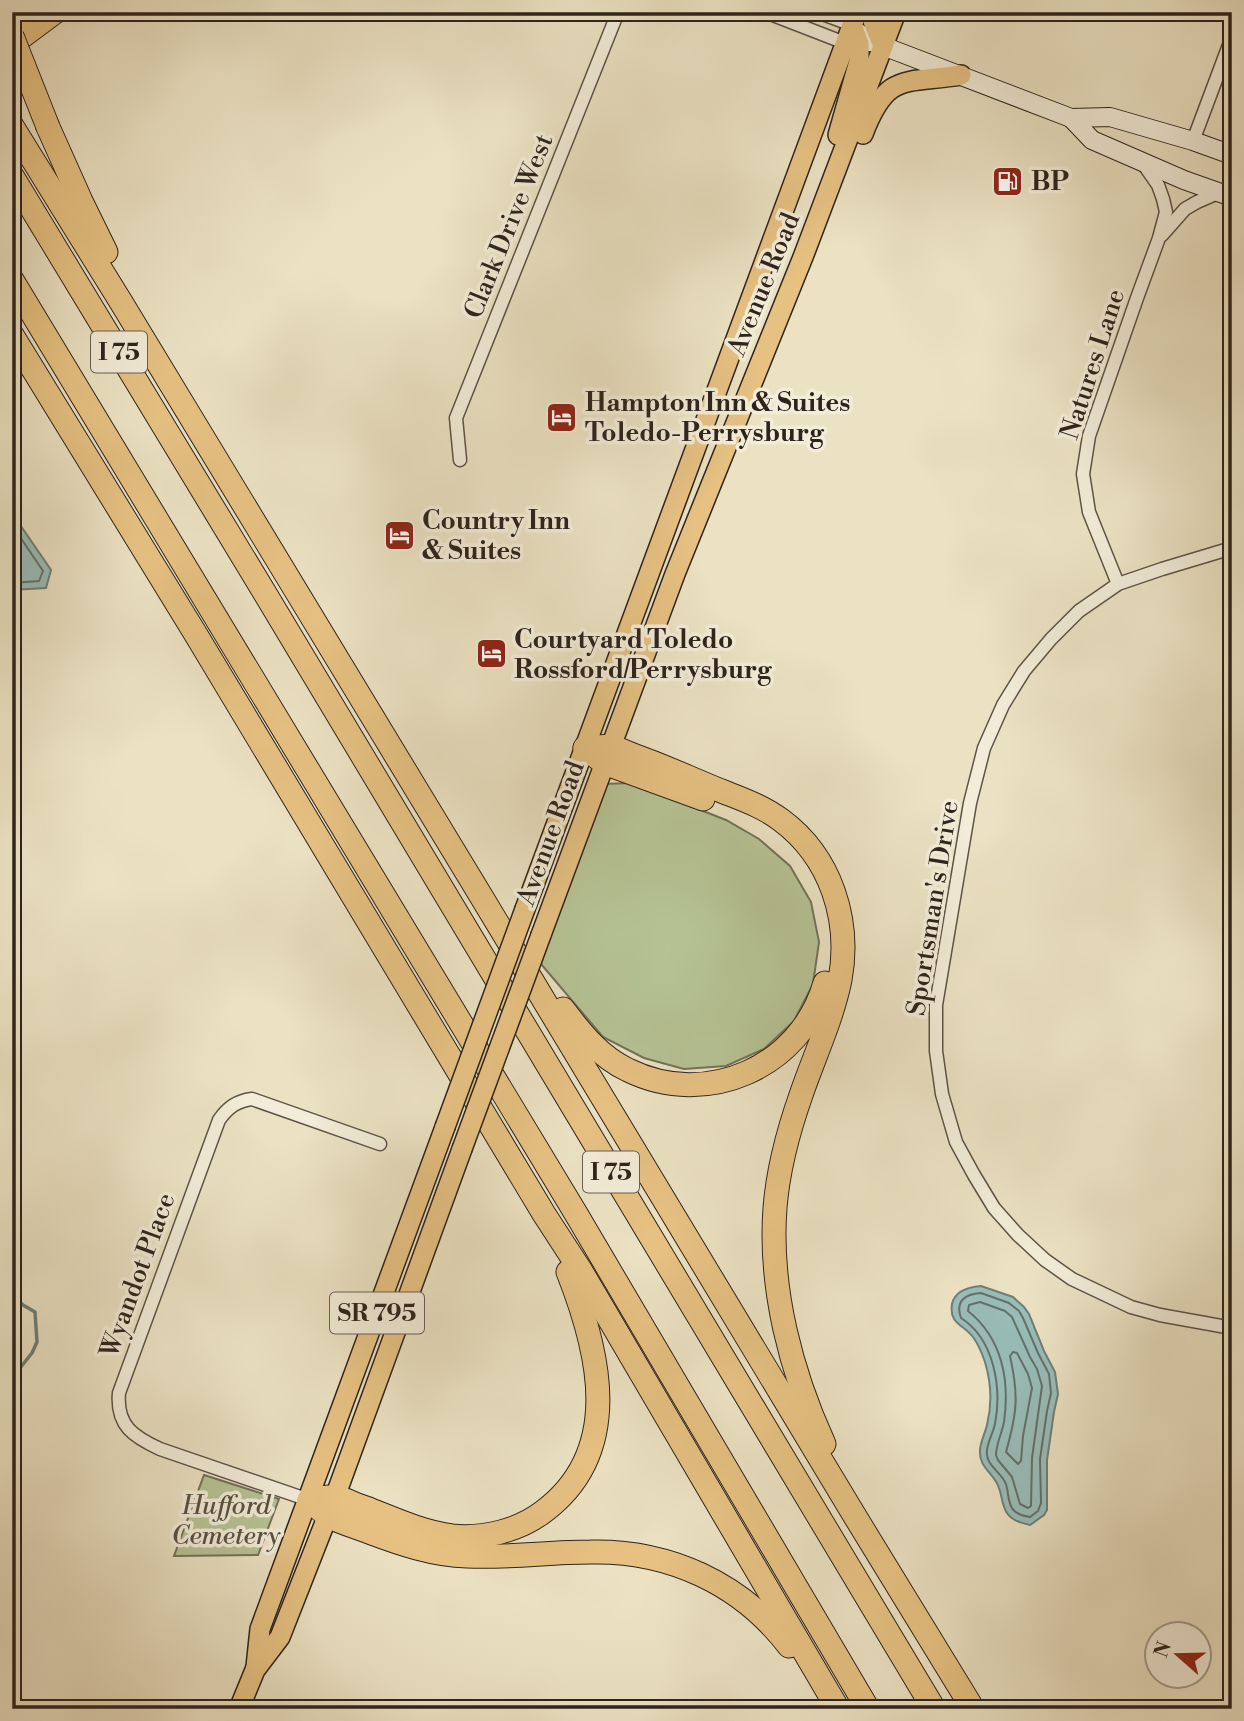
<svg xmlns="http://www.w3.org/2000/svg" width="1244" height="1721" viewBox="0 0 1244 1721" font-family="'Libre Bodoni',serif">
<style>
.green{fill:#b6c395;stroke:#727358;stroke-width:2}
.water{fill:#99bdb9;stroke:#6e7f7a;stroke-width:2}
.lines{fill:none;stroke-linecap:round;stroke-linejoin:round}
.shore{stroke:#64706a;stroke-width:2}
.stream{stroke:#6e7f7a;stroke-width:3.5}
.street-casing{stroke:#5d5346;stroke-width:15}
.secondary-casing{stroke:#2e231c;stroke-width:20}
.primary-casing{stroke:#2e231c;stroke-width:22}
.highway-casing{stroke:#2e231c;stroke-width:25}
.street{stroke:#f2ecd8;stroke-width:12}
.secondary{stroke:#f2ecd8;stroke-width:18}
.primary{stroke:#e6c182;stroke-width:19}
.highway{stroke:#e6c182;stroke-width:23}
.primary-bridge-casing{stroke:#2e231c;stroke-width:22;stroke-linecap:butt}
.highway-bridge-casing{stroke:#2e231c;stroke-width:25;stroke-linecap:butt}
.primary-bridge{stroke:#e6c182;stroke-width:19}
.highway-bridge{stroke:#e6c182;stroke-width:23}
.labels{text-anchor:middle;stroke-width:7;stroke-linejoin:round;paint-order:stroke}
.shield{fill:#f2ecd8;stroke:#695f54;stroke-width:2}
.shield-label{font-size:24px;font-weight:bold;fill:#2e231c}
.poi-label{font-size:26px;font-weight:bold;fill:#2e231c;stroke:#f2ecd8;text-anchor:start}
.street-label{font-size:26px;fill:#2e231c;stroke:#f2ecd8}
.park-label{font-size:26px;font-style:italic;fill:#575340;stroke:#f2ecd8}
</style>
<rect width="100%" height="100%" fill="#ebe2c3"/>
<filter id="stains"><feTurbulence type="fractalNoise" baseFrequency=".00286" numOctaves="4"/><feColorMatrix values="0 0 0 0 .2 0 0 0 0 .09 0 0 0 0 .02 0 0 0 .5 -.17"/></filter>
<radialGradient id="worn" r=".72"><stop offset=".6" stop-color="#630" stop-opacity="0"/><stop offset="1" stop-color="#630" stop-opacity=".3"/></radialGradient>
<!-- green -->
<g class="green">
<polygon points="632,783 726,820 759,839 790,866 811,902 819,942 813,984 794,1021 764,1049 726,1066 684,1069 644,1058 603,1037 541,964 603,784"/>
<polygon points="204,1475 279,1499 258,1555 174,1556"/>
</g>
<!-- water -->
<g class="water">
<polygon points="12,513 51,570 46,588 12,590"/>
<path d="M981,1286L1013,1297L1024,1307L1029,1314L1044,1351L1055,1372L1058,1394L1054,1412L1047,1460V1510L1044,1515L1030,1525C1022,1523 1012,1521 1007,1513C1002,1506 1002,1496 999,1488C994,1473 979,1468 980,1451C980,1442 985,1434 987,1425C992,1405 991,1382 985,1362C982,1353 978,1344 973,1337C963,1324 949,1324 952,1304C955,1290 969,1287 981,1286Z"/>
</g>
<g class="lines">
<!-- shore -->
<g class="shore">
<polyline points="12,525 43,571 39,581 12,583"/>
<path d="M981,1293L1009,1303L1019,1311L1023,1318L1038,1353L1049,1374L1051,1393L1047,1411L1040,1459L1041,1503L1038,1511L1030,1517C1024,1516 1015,1514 1012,1508C1007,1500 1009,1490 1005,1482C999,1470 985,1465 987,1450C988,1441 993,1433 995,1424C1002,1387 994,1339 961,1318C955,1301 965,1294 981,1293Z"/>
<path d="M980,1302L1005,1311L1012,1317L1030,1357L1037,1369L1042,1386L1032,1458L1031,1506L1028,1508L1020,1504L1012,1477L998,1460L996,1455C996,1444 1002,1433 1004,1422C1010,1380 1002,1338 968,1311L969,1305Z"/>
<path d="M1013,1352L1017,1353L1028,1374L1032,1388L1023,1436L1021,1461L1018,1464L1006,1452C1017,1413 1019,1396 1010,1356Z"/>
</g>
<!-- stream -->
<polyline class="stream" points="12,1295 23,1305 35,1312 37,1342 32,1353 12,1378"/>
<defs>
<g id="street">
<polyline points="765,12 845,43 883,46"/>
<polyline points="817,12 852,25 883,46"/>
<polyline points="1193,141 1232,37"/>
<polyline points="1162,235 1185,209 1197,202 1220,192"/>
<polyline points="460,460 456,418 618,12"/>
<polyline points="1232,548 1162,569 1118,584 1079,611 1051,639 1024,671 1003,705 984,748 970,803 936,1005 936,1051 942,1094 956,1142 974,1175 994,1208 1018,1235 1045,1260 1072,1279 1131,1307 1160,1315 1232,1328"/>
<polyline points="1118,584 1089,512 1083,474 1089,436 1137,298 1159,238 1166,212 1163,199 1158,185 1142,162"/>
<path d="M309,1500L160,1449C134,1437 116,1426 119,1393L219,1120C228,1107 237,1101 252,1099L380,1144"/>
</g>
<g id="secondary">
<polyline points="883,46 1071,118 1110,117 1193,141 1232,155"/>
<polyline points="1071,118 1092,140 1184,180 1232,197"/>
</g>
<g id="primary">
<polyline points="876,12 873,21 883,46"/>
<path d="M863,134C887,71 905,84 961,75"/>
<polyline points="838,135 859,61 859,44 852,25"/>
<polyline points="525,909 857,12"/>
<polyline points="541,935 675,574 803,257 896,12"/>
<polyline points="256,1667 260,1629 445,1127"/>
<polyline points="239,1709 255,1670 280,1637 335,1497 462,1149"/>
</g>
<g id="highway">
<polyline points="12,44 55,12"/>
<polyline points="12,126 121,302 481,896 856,1518 973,1709"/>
<polyline points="48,127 81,201 106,252"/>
<polyline points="12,176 266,595 934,1709"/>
<polyline points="12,280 575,1212 868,1709"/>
<polyline points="12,335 195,633 544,1214 581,1271 838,1709"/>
<path d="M585,748C593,748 603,745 611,747C621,749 631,755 641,758C669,768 696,781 724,792C744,800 764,807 781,820C831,857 851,920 840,980C832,1019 814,1057 801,1095C788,1132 778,1169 775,1208C769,1288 791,1372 824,1444"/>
<polyline points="585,748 604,763 703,799"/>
<path d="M563,1009C581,1033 600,1057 628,1070C707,1109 801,1067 825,983"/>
<path d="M309,1500C316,1505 322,1513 330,1517C342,1523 356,1527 369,1532C401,1544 433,1555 467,1556C508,1558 549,1552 590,1552C668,1550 741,1583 789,1646"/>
<path d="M309,1500C317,1499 328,1496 336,1497C345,1499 356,1505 366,1508C394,1519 422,1532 452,1536C483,1539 518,1531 543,1512C624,1452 600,1353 568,1272"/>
</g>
</defs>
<!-- street casing -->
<use href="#street" class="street-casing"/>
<!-- secondary casing -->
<use href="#secondary" class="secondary-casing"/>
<!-- primary casing -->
<use href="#primary" class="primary-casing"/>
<!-- highway casing -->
<use href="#highway" class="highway-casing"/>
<!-- street -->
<use href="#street" class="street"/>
<!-- secondary -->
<use href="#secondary" class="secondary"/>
<!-- primary -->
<use href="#primary" class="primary"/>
<!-- highway -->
<use href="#highway" class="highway"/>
<defs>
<g id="primary-bridge">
<polyline points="445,1127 525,909"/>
<polyline points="462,1149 541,935"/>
</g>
<polyline id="highway-bridge" points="12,36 48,127"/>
</defs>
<!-- primary-bridge casing -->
<use href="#primary-bridge" class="primary-bridge-casing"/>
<!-- highway-bridge casing -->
<use href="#highway-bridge" class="highway-bridge-casing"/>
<!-- primary-bridge -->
<use href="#primary-bridge" class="primary-bridge"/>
<!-- highway-bridge -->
<use href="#highway-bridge" class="highway-bridge"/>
</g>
<!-- icons -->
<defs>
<symbol id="fuel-square" viewBox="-11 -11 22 22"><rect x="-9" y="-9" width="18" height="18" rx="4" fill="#8f2418" stroke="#f2ecd8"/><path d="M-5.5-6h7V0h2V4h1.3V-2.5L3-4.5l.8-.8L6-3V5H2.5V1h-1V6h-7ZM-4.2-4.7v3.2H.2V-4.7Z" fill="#fff"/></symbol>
<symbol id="hotel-square" viewBox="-11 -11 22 22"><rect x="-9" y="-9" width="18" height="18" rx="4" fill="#8f2418" stroke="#f2ecd8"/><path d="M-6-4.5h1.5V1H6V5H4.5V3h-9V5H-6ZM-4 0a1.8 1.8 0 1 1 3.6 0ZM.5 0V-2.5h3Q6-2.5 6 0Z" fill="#fff"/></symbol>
</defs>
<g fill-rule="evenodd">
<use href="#fuel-square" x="990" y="164" width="35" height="35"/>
<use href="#hotel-square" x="544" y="400" width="35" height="35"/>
<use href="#hotel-square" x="382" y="518" width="35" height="35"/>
<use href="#hotel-square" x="474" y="636" width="35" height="35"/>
</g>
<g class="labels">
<!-- shield labels -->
<g class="shield">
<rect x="91" y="331.5" width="56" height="41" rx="5"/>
<rect x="583" y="1151.5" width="56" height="41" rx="5"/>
<rect x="330" y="1292.5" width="94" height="41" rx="5"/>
</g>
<g class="shield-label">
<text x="119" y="360">I 75</text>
<text x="611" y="1180">I 75</text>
<text x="377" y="1321">SR 795</text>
</g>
<!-- poi labels -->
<g class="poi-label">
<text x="1031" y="190">BP</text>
<text x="585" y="411">Hampton Inn &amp; Suites<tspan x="585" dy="30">Toledo-Perrysburg</tspan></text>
<text x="422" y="529">Country Inn<tspan x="422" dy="30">&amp; Suites</tspan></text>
<text x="514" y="648">Courtyard Toledo<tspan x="514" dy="30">Rossford/Perrysburg</tspan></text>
</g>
<!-- street labels -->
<g class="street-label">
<text transform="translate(508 226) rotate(-68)" y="9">Clark Drive West</text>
<text transform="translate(763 284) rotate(-68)" y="9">Avenue Road</text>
<text transform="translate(1092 364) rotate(-72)" y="9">Natures Lane</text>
<text transform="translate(550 833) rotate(-70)" y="9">Avenue Road</text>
<text transform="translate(932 908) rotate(-81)" y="9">Sportsman's Drive</text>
<text transform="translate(137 1275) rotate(-70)" y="9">Wyandot Place</text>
</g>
<!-- park labels -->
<g class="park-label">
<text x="226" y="1514">Hufford<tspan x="226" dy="30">Cemetery</tspan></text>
</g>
</g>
<!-- margin -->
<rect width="1244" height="1721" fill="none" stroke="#ebe2c3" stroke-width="42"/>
<rect x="14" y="14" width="1216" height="1693" fill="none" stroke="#2e231c" stroke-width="3.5"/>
<rect x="21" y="21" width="1202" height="1679" fill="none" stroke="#2e231c" stroke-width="2"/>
<!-- north arrow -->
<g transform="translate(1178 1655) rotate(290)"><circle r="33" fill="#f2ecd8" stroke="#a49c8d" stroke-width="2"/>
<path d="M0-5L12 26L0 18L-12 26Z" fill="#8f2418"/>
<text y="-10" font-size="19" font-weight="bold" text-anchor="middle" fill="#2e231c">N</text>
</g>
<rect width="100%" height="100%" filter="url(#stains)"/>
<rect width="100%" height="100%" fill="url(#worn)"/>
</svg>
